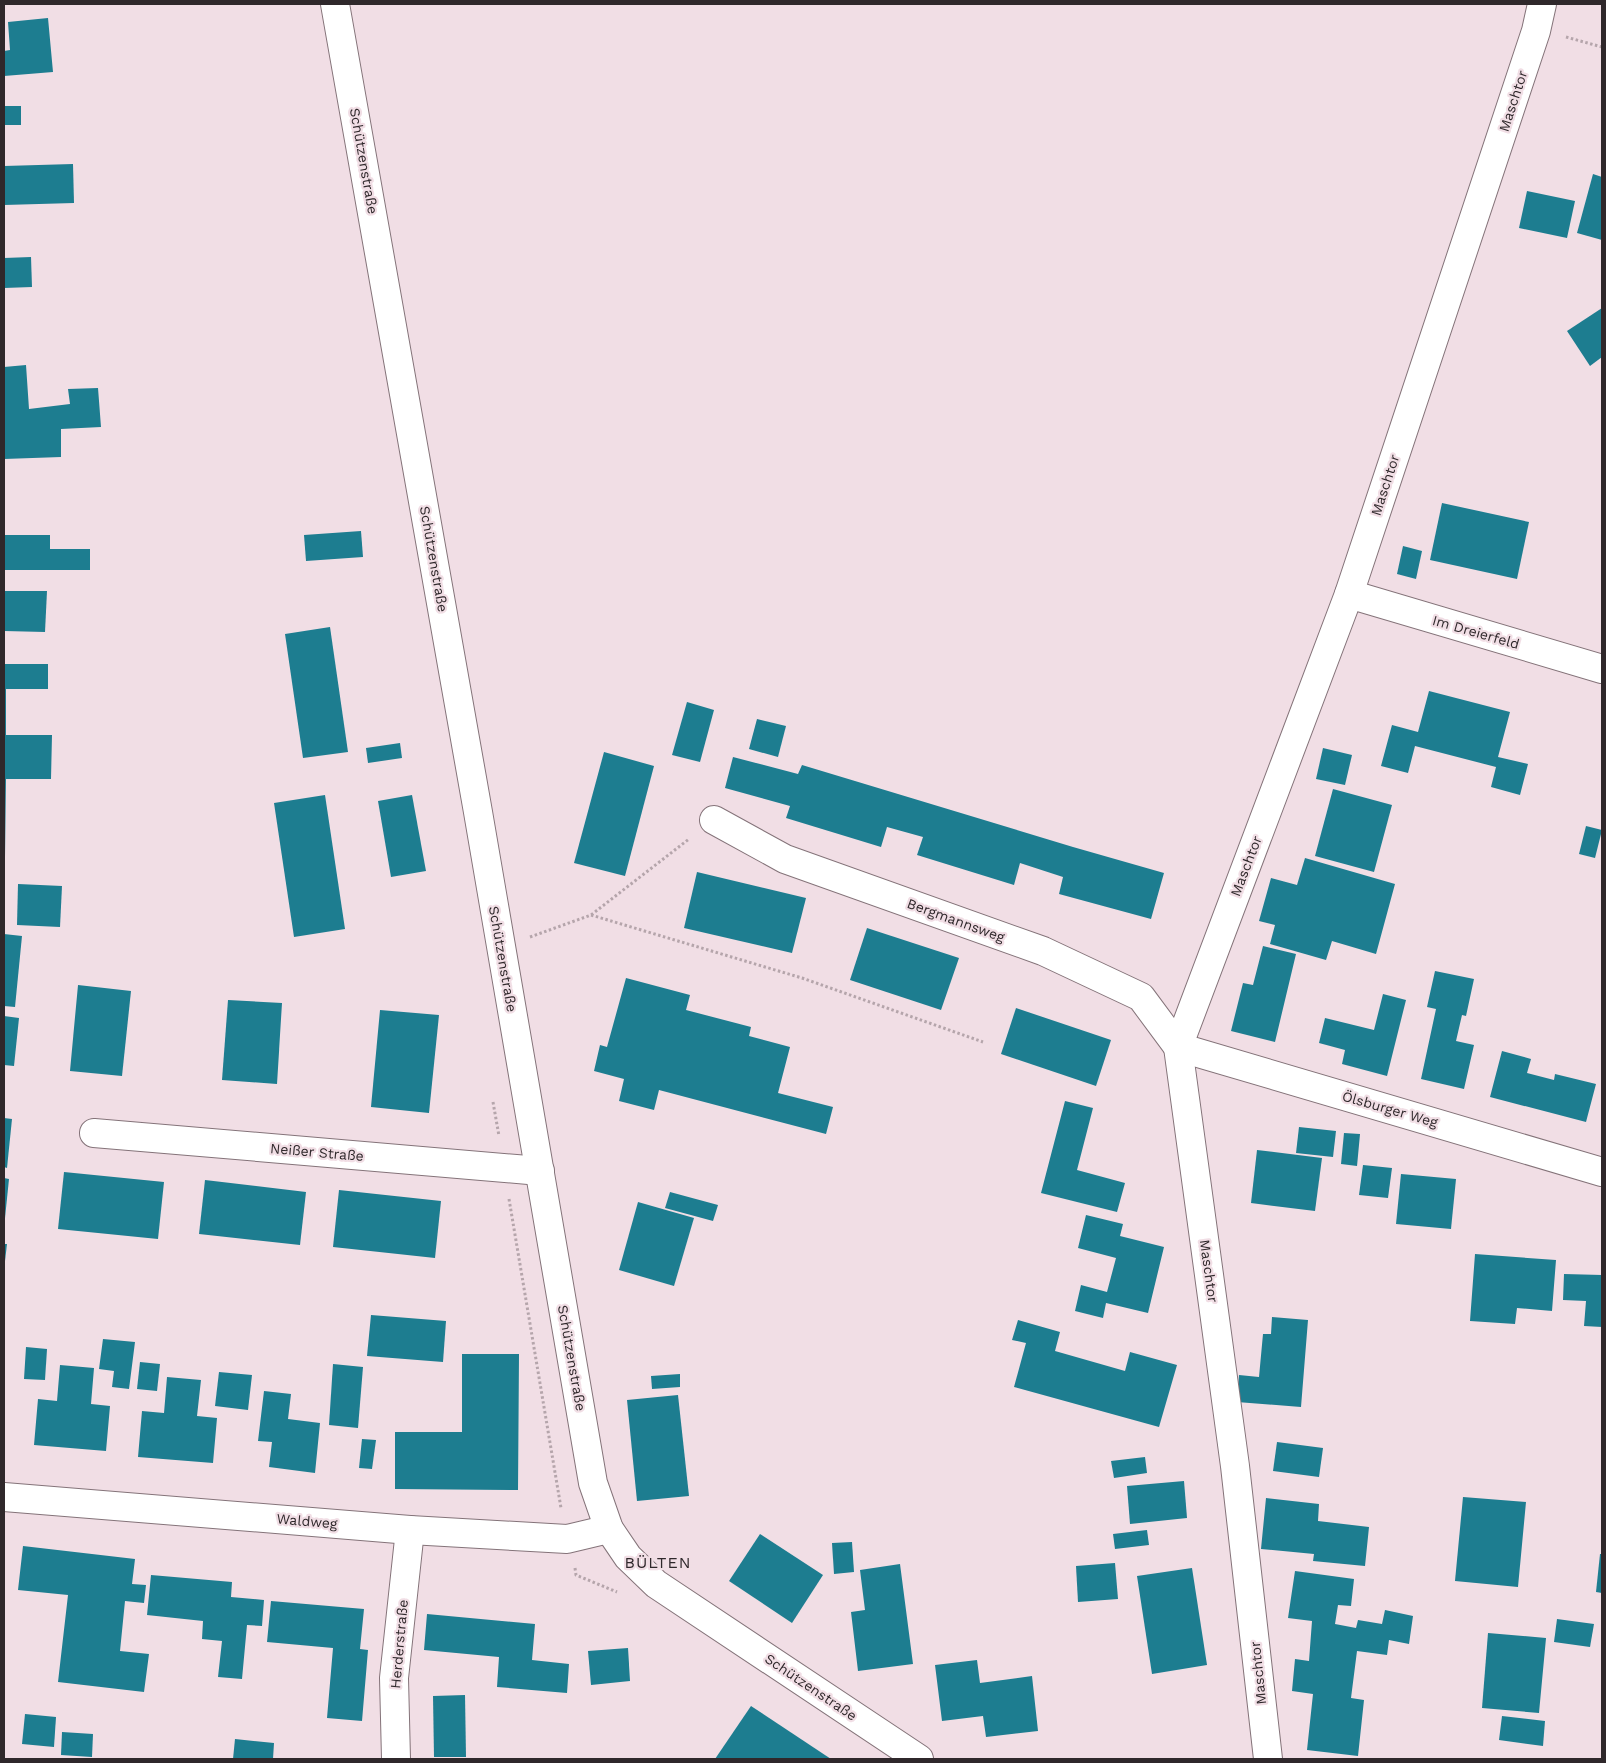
<svg xmlns="http://www.w3.org/2000/svg" width="1606" height="1763" viewBox="0 0 1606 1763" font-family="'Work Sans',sans-serif">
<style>
.building{fill:#1d7d90}
.lines{fill:none;stroke-linecap:round;stroke-linejoin:round}
.street-casing{stroke:#847379;stroke-width:30}
.secondary-casing{stroke:#847379;stroke-width:30}
.path{stroke:#b5a5ab;stroke-width:3;stroke-dasharray:2.5 2.5;stroke-linecap:butt}
.street{stroke:#fff;stroke-width:28}
.secondary{stroke:#fff;stroke-width:28}
.labels{text-anchor:middle;stroke-width:4.5;stroke-linejoin:round;paint-order:stroke}
.street-label{font-size:14px;fill:#2f282b;stroke:#f1dee5}
.quarter-label{font-size:16px;letter-spacing:1px;fill:#2f282b;stroke:#f1dee5}
</style>
<rect width="100%" height="100%" fill="#f1dee5"/>
<!-- building -->
<g class="building">
<polygon points="48,18 53,72 4,76 4,51 10,50 8,22"/>
<rect x="4" y="106" width="17" height="19"/>
<polygon points="73,164 74,203 4,205 4,166"/>
<polygon points="1593,174 1602,177 1602,240 1577,233"/>
<polygon points="1527,191 1575,201 1567,238 1519,228"/>
<polygon points="31,257 32,287 4,288 4,258"/>
<polygon points="1602,308 1602,357 1590,366 1567,331"/>
<polygon points="26,365 29,409 70,404 68,389 98,388 101,427 61,429 61,457 4,459 4,367"/>
<polygon points="1442,503 1529,522 1517,579 1430,560"/>
<polygon points="361,531 363,557 306,561 304,535"/>
<polygon points="4,535 50,535 50,549 90,549 90,570 4,570"/>
<polygon points="1403,546 1422,551 1416,579 1397,574"/>
<polygon points="4,591 47,591 45,632 4,631"/>
<polygon points="330,627 348,752 303,758 285,634"/>
<polygon points="4,664 48,664 48,689 6,689 6,735 52,735 51,779 6,779 5,857 4,857"/>
<polygon points="1429,691 1510,712 1498,757 1528,764 1520,795 1491,787 1496,767 1415,746 1408,773 1381,766 1392,725 1418,732"/>
<polygon points="687,702 714,710 700,762 672,755"/>
<polygon points="757,719 786,726 778,757 749,749"/>
<polygon points="400,743 402,758 368,763 366,748"/>
<polygon points="1323,748 1352,755 1345,785 1316,779"/>
<polygon points="604,752 654,766 625,876 574,863"/>
<polygon points="733,757 798,774 802,765 1073,847 1164,873 1151,919 1059,894 1063,877 1020,863 1014,885 917,855 923,837 887,827 881,847 786,818 790,806 725,788"/>
<polygon points="1333,789 1392,805 1374,872 1315,856"/>
<polygon points="325,795 345,929 294,937 274,803"/>
<polygon points="412,795 426,871 391,877 378,801"/>
<polygon points="1586,826 1602,830 1595,858 1579,854"/>
<polygon points="1305,858 1395,884 1376,954 1332,941 1326,960 1270,944 1275,925 1259,921 1271,878 1297,885"/>
<polygon points="697,872 806,898 792,953 684,928"/>
<polygon points="18,884 62,886 60,927 17,925"/>
<polygon points="867,928 959,958 941,1010 850,980"/>
<polygon points="4,934 22,936 15,1007 4,1006"/>
<polygon points="1263,946 1296,954 1275,1042 1231,1031 1243,983 1253,985"/>
<polygon points="1435,971 1474,979 1466,1016 1462,1015 1456,1041 1474,1045 1464,1089 1421,1079 1436,1009 1427,1007"/>
<polygon points="626,978 690,995 686,1010 751,1027 749,1036 790,1047 778,1093 833,1107 826,1134 659,1090 654,1110 619,1101 624,1079 594,1071 600,1045 607,1047"/>
<polygon points="78,985 131,991 122,1076 70,1071"/>
<polygon points="1383,994 1406,1000 1387,1076 1342,1064 1345,1050 1319,1043 1325,1018 1374,1030"/>
<polygon points="228,1000 282,1003 277,1084 222,1080"/>
<polygon points="1016,1008 1111,1040 1096,1086 1001,1054"/>
<polygon points="380,1010 439,1015 429,1113 371,1107"/>
<polygon points="4,1016 19,1018 14,1066 4,1065"/>
<polygon points="1502,1051 1531,1059 1527,1073 1554,1080 1555,1074 1596,1084 1586,1122 1490,1097"/>
<polygon points="1065,1101 1093,1108 1077,1170 1125,1183 1117,1212 1041,1193"/>
<polygon points="4,1118 12,1119 7,1168 4,1167"/>
<polygon points="1299,1127 1336,1131 1333,1157 1296,1153"/>
<polygon points="1344,1133 1360,1134 1357,1166 1341,1164"/>
<polygon points="1257,1150 1322,1158 1315,1211 1251,1203"/>
<polygon points="1363,1165 1392,1168 1388,1198 1359,1195"/>
<polygon points="64,1172 164,1182 158,1239 58,1229"/>
<polygon points="1401,1174 1456,1179 1451,1229 1396,1224"/>
<polygon points="4,1178 9,1179 5,1218 4,1218"/>
<polygon points="205,1180 306,1192 300,1245 199,1234"/>
<polygon points="339,1190 441,1201 435,1258 333,1247"/>
<polygon points="670,1192 718,1205 713,1221 665,1208"/>
<polygon points="638,1202 694,1218 674,1286 619,1270"/>
<polygon points="1086,1215 1123,1224 1120,1236 1164,1247 1148,1313 1106,1303 1103,1318 1075,1311 1081,1285 1107,1292 1116,1258 1078,1248"/>
<polygon points="4,1244 7,1244 5,1261 4,1261"/>
<polygon points="1475,1254 1556,1260 1552,1311 1517,1308 1515,1324 1470,1321"/>
<polygon points="1564,1274 1602,1275 1602,1327 1584,1326 1586,1301 1563,1300"/>
<polygon points="371,1315 446,1321 443,1362 367,1356"/>
<polygon points="1272,1317 1308,1320 1301,1407 1237,1402 1239,1375 1259,1377 1263,1334 1271,1334"/>
<polygon points="1018,1320 1060,1332 1055,1351 1125,1371 1130,1352 1177,1365 1159,1427 1014,1387 1026,1343 1012,1340"/>
<polygon points="103,1339 135,1342 129,1389 112,1387 114,1371 99,1369"/>
<polygon points="26,1347 47,1349 45,1380 24,1379"/>
<polygon points="462,1354 519,1354 518,1490 395,1489 395,1432 462,1432"/>
<polygon points="140,1362 160,1364 157,1391 137,1389"/>
<polygon points="333,1364 363,1367 358,1428 329,1425"/>
<polygon points="60,1365 94,1368 91,1404 110,1406 106,1451 34,1445 38,1399 57,1401"/>
<polygon points="219,1372 252,1375 248,1410 215,1406"/>
<polygon points="680,1374 680,1387 652,1389 651,1376"/>
<polygon points="167,1377 201,1380 197,1416 217,1418 213,1463 138,1457 142,1411 164,1413"/>
<polygon points="264,1391 291,1394 288,1419 320,1423 315,1473 269,1467 272,1442 258,1441"/>
<polygon points="678,1395 689,1496 637,1501 627,1400"/>
<polygon points="362,1439 376,1440 372,1469 359,1468"/>
<polygon points="1277,1442 1323,1448 1319,1477 1273,1471"/>
<polygon points="1145,1457 1147,1473 1114,1478 1111,1461"/>
<polygon points="1184,1481 1187,1518 1130,1524 1127,1486"/>
<polygon points="1463,1497 1526,1502 1518,1587 1455,1581"/>
<polygon points="1266,1498 1319,1504 1318,1521 1369,1527 1365,1566 1313,1561 1314,1554 1261,1549"/>
<polygon points="1147,1530 1149,1545 1115,1549 1113,1534"/>
<polygon points="760,1534 823,1575 792,1623 729,1581"/>
<polygon points="852,1542 854,1572 834,1574 832,1543"/>
<polygon points="23,1546 135,1559 132,1584 146,1585 144,1603 125,1601 120,1651 149,1654 144,1692 58,1682 68,1595 18,1590"/>
<polygon points="1600,1554 1602,1554 1602,1593 1596,1592"/>
<polygon points="1115,1563 1118,1599 1078,1602 1076,1566"/>
<polygon points="900,1564 913,1664 858,1671 851,1612 865,1610 860,1570"/>
<polygon points="1192,1568 1207,1665 1152,1674 1137,1576"/>
<polygon points="1295,1571 1354,1579 1351,1606 1338,1605 1335,1624 1356,1628 1358,1620 1382,1624 1385,1610 1413,1616 1409,1644 1389,1640 1387,1655 1357,1651 1351,1698 1364,1700 1358,1756 1307,1750 1313,1694 1292,1691 1295,1659 1309,1661 1312,1621 1288,1618"/>
<polygon points="151,1575 232,1582 231,1597 264,1600 262,1626 247,1625 242,1679 218,1677 222,1641 202,1639 203,1621 147,1615"/>
<polygon points="271,1601 364,1609 360,1649 368,1650 362,1721 327,1718 333,1648 267,1642"/>
<polygon points="427,1614 535,1624 532,1660 569,1664 567,1693 497,1687 499,1657 424,1650"/>
<polygon points="1557,1619 1594,1624 1590,1647 1554,1642"/>
<polygon points="1488,1633 1546,1638 1539,1713 1482,1708"/>
<polygon points="628,1648 630,1681 591,1685 588,1651"/>
<polygon points="977,1660 980,1683 1032,1676 1038,1731 986,1737 983,1716 942,1721 935,1665"/>
<polygon points="465,1695 466,1757 434,1757 433,1696"/>
<polygon points="751,1706 831,1759 715,1759"/>
<polygon points="25,1714 56,1717 54,1747 22,1744"/>
<polygon points="1502,1716 1545,1721 1543,1746 1499,1740"/>
<polygon points="62,1732 93,1734 92,1757 61,1755"/>
<polygon points="235,1739 274,1743 273,1759 233,1759"/>
</g>
<g class="lines">
<defs>
<g id="street">
<polyline points="1349,594 1602,669"/>
<polyline points="714,820 785,859 1043,951 1141,997 1178,1047 1602,1172"/>
<polyline points="94,1133 540,1171"/>
<polyline points="4,1497 410,1530 567,1539 609,1529"/>
<polyline points="396,1759 394,1678 410,1530"/>
<polyline points="1268,1759 1235,1466 1178,1047 1349,594 1536,31 1542,4"/>
</g>
<polyline id="secondary" points="335,4 478,812 593,1483 609,1529 628,1557 656,1584 919,1759"/>
</defs>
<!-- street casing -->
<use href="#street" class="street-casing"/>
<!-- secondary casing -->
<use href="#secondary" class="secondary-casing"/>
<!-- path -->
<g class="path">
<polyline points="1566,37 1602,47"/>
<polyline points="591,915 802,978 983,1042"/>
<polyline points="530,937 591,915 689,839"/>
<polyline points="493,1102 499,1136"/>
<polyline points="509,1199 561,1508"/>
<polyline points="575,1568 576,1575 617,1592"/>
</g>
<!-- street -->
<use href="#street" class="street"/>
<!-- secondary -->
<use href="#secondary" class="secondary"/>
</g>
<g class="labels">
<!-- street labels -->
<g class="street-label">
<text transform="translate(1513 101) rotate(-72)" y="5">Maschtor</text>
<text transform="translate(364 161) rotate(80)" y="5">Schützenstraße</text>
<text transform="translate(1385 485) rotate(-72)" y="5">Maschtor</text>
<text transform="translate(434 559) rotate(80)" y="5">Schützenstraße</text>
<text transform="translate(1476 632) rotate(16)" y="5">Im Dreierfeld</text>
<text transform="translate(1246 866) rotate(-69)" y="5">Maschtor</text>
<text transform="translate(956 920) rotate(20)" y="5">Bergmannsweg</text>
<text transform="translate(503 959) rotate(80)" y="5">Schützenstraße</text>
<text transform="translate(1390 1109) rotate(16)" y="5">Ölsburger Weg</text>
<text transform="translate(317 1152) rotate(5)" y="5">Neißer Straße</text>
<text transform="translate(1209 1271) rotate(82)" y="5">Maschtor</text>
<text transform="translate(572 1358) rotate(80)" y="5">Schützenstraße</text>
<text transform="translate(307 1521) rotate(5)" y="5">Waldweg</text>
<text transform="translate(399 1644) rotate(-85)" y="5">Herderstraße</text>
<text transform="translate(1258 1673) rotate(-96)" y="5">Maschtor</text>
<text transform="translate(811 1687) rotate(34)" y="5">Schützenstraße</text>
</g>
<!-- quarter labels -->
<g class="quarter-label">
<text x="658" y="1568">BÜLTEN</text>
</g>
</g>
<!-- border -->
<rect width="1606" height="1763" fill="none" stroke="#2f282b" stroke-width="10"/>
</svg>
